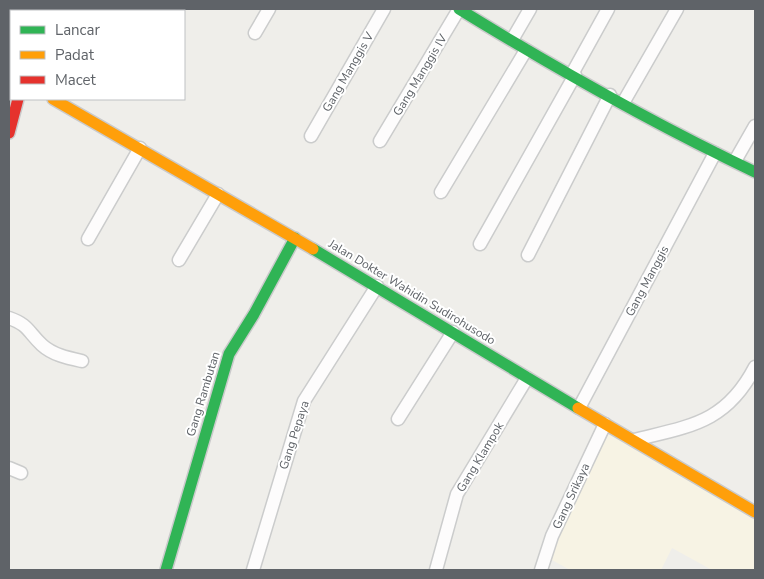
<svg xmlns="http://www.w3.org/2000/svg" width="764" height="579" viewBox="0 0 764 579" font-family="'Nunito Sans',sans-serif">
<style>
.commercial{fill:#f7f3e4}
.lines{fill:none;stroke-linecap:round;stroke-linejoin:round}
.street-casing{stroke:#cbcccc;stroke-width:15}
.fast-casing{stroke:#cacacb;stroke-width:14}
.slow-casing{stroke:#cacacb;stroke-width:14}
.jam-casing{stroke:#cacacb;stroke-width:14}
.street{stroke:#fdfcfc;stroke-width:12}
.fast{stroke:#30b455;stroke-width:11}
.slow{stroke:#ff9f0a;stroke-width:11}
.jam{stroke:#e5322d;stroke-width:11}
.labels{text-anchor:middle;stroke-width:4;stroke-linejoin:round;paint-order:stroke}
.street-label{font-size:12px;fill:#5f6368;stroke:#fff}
</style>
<rect width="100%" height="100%" fill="#efeeea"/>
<!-- commercial -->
<polygon class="commercial" points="603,426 755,517 755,570 712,570 672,548 661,570 570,570 545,556"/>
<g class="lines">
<defs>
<g id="street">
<polyline points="116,11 118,9"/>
<polyline points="255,33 269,9"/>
<polyline points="512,40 530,9"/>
<polyline points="572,74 608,9"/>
<polyline points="623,103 677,9"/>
<polyline points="311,136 384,9"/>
<polyline points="380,141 459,9"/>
<polyline points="735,161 755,126"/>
<polyline points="441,192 526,50"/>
<polyline points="88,239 140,148"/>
<polyline points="480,244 575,75"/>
<polyline points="528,255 610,95"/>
<polyline points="179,260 218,194"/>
<path d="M9,318C29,325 28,332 42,345C53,355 68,358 82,361"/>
<polyline points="579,408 715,153"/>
<polyline points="398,419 453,332"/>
<path d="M634,440C690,426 726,423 755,367"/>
<polyline points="9,468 21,473"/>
<polyline points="253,570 304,401 377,286"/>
<polyline points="436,570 457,494 527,378"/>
<polyline points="541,570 552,536 605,424"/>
</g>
<g id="fast">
<path d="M459,9C555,68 654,124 755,172"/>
<polyline points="9,72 11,74"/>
<polyline points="313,249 578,408"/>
<polyline points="166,570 229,354 254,314 295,238"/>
</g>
<g id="slow">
<polyline points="53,99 313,249"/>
<polyline points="578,408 755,512"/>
</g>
<polyline id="jam" points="9,133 18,99"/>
</defs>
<!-- street casing -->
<use href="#street" class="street-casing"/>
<!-- fast casing -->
<use href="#fast" class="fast-casing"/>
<!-- slow casing -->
<use href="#slow" class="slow-casing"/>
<!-- jam casing -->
<use href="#jam" class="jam-casing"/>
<!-- street -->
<use href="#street" class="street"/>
<!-- fast -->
<use href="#fast" class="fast"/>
<!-- slow -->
<use href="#slow" class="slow"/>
<!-- jam -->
<use href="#jam" class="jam"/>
</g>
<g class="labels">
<!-- street labels -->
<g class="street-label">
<text transform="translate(348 72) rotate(-60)" y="4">Gang Manggis V</text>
<text transform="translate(420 75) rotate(-59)" y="4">Gang Manggis IV</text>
<text transform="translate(647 281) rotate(-62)" y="4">Gang Manggis</text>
<text transform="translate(412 292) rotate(31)" y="4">Jalan Dokter Wahidin Sudirohusodo</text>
<text transform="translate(203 394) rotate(-73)" y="4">Gang Rambutan</text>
<text transform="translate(294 435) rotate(-72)" y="4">Gang Pepaya</text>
<text transform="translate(480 457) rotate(-59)" y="4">Gang Klampok</text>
<text transform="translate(571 496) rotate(-65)" y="4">Gang Srikaya</text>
</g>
</g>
<!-- border -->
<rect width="764" height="579" fill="none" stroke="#5f6368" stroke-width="20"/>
<!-- legend -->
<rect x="10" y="10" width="175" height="90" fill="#ffffff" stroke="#bfc1c3"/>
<rect x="20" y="26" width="25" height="8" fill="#30b455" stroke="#bfc1c3"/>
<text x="55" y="35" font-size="15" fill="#5f6368">Lancar</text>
<rect x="20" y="51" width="25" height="8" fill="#ff9f0a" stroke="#bfc1c3"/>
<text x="55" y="60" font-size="15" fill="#5f6368">Padat</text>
<rect x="20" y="76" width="25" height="8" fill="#e5322d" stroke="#bfc1c3"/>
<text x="55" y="85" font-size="15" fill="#5f6368">Macet</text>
</svg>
